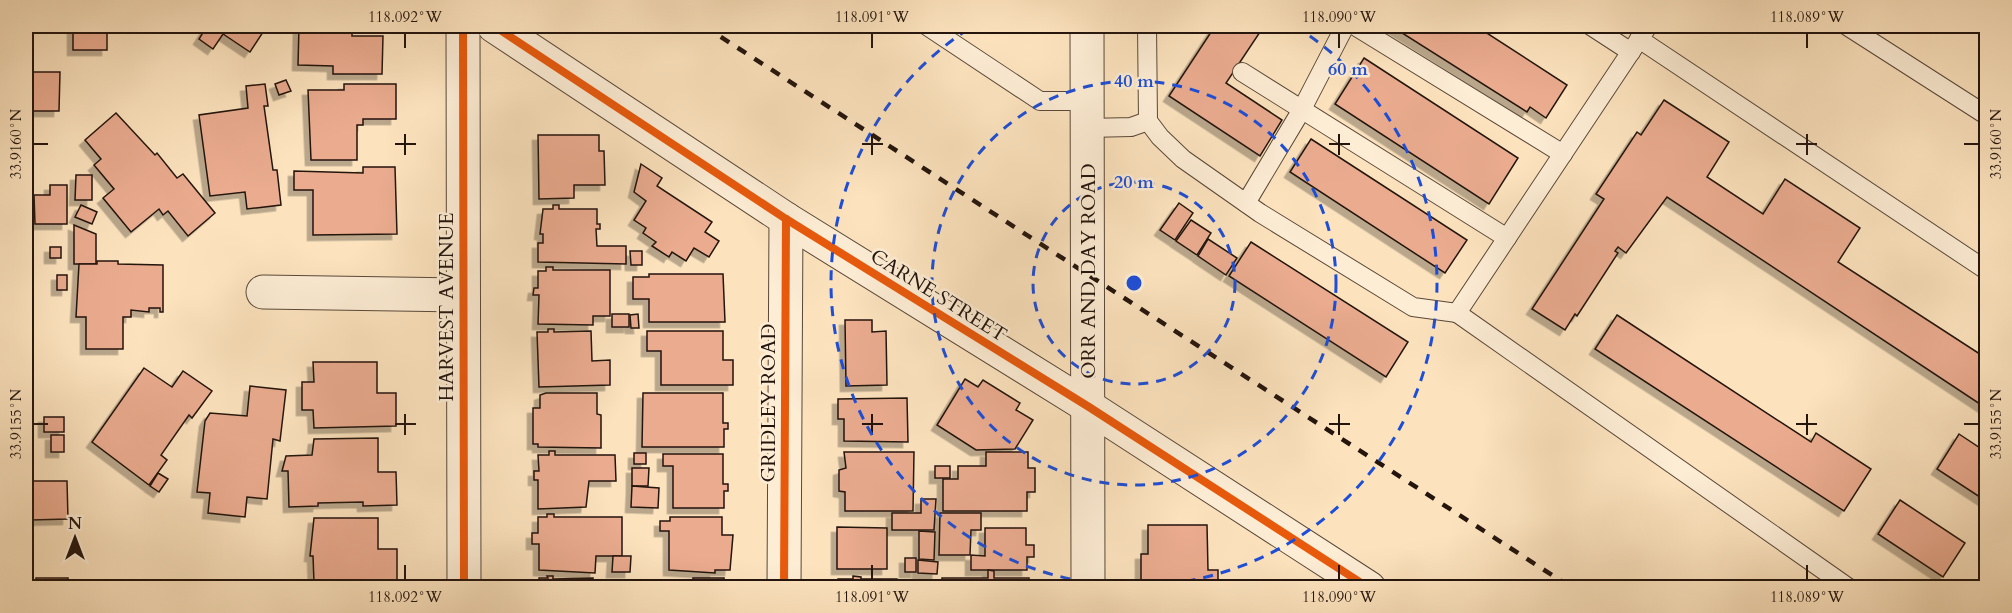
<svg xmlns="http://www.w3.org/2000/svg" width="2012" height="613" viewBox="0 0 2012 613" font-family="Cardo,serif">
<style>
.building{fill:#eaab8f;stroke:#23140d;stroke-width:1.5;filter:url(#shadow)}
.lines{fill:none;stroke-linecap:round;stroke-linejoin:round}
.service-casing{stroke:#594839;stroke-width:20}
.minor-casing{stroke:#594839;stroke-width:35}
.service{stroke:#fdedd5;stroke-width:18}
.minor{stroke:#fdedd5;stroke-width:33}
.rail{stroke:#23140d;stroke-width:4.5;stroke-dasharray:10 10;stroke-linecap:butt}
.cycleway-casing{stroke:#fdedd5;stroke-width:11}
.cycleway{stroke:#e8590c;stroke-width:8}
.ticks{fill:none;stroke:#23140d;stroke-width:2}
.ring{fill:none;stroke:#1d4ed8;stroke-width:3;stroke-dasharray:10 8}
.labels{text-anchor:middle;stroke-width:5;stroke-linejoin:round;paint-order:stroke}
.street-label{font-size:20px;fill:#23140d;stroke:#fdedd5}
.centre{fill:#1d4ed8;stroke:#fdedd5;stroke-width:3}
.ring-label{font-size:18px;text-anchor:middle;font-weight:bold;fill:#1d4ed8;stroke:#fdedd5;stroke-width:5;stroke-linejoin:round;paint-order:stroke}
.neatline{fill:none;stroke:#23140d;stroke-width:2}
.ticks-label{font-size:15px;text-anchor:middle;fill:#23140d}
</style>
<defs>
<filter id="shadow"><feDropShadow dx="-5.5" dy="5.5" stdDeviation="0" flood-color="#0004"/></filter>
</defs>
<rect width="100%" height="100%" fill="#fce3be"/>
<filter id="stains"><feTurbulence type="fractalNoise" baseFrequency=".00333" numOctaves="4"/><feColorMatrix values="0 0 0 0 .2 0 0 0 0 .09 0 0 0 0 .02 0 0 0 .5 -.17"/></filter>
<radialGradient id="worn" r=".72"><stop offset=".6" stop-color="#630" stop-opacity="0"/><stop offset="1" stop-color="#630" stop-opacity=".3"/></radialGradient>
<!-- building -->
<g class="building">
<rect x="73" y="26" width="34" height="24"/>
<polygon points="207,26 267,26 250,52 223,34 213,49 199,39"/>
<polygon points="299,26 346,26 346,28 352,28 352,36 383,36 382,74 333,74 333,66 298,65"/>
<polygon points="1215,26 1264,26 1226,83 1282,120 1260,156 1169,96"/>
<polygon points="1391,26 1476,26 1567,85 1546,118 1530,107 1527,112"/>
<polygon points="1364,58 1518,158 1489,204 1335,104"/>
<polygon points="26,72 60,72 59,111 26,111"/>
<polygon points="286,80 291,91 279,95 275,84"/>
<polygon points="265,84 268,106 264,106 273,170 277,170 281,205 247,209 245,192 210,196 199,115 248,108 246,86"/>
<polygon points="344,84 396,84 396,119 363,119 363,125 357,125 357,160 311,160 308,90 344,90"/>
<polygon points="1664,100 1729,142 1707,177 1763,214 1785,179 1860,228 1838,262 1986,358 1986,408 1667,197 1626,253 1618,247 1615,251 1618,253 1577,316 1575,314 1565,330 1532,309 1604,199 1596,194 1637,132 1641,135"/>
<polygon points="116,113 155,155 157,153 177,178 183,174 215,213 188,236 168,211 163,215 159,209 131,232 103,198 114,189 94,165 101,159 85,140"/>
<rect x="26" y="118" width="4" height="26"/>
<polygon points="538,135 599,135 599,151 604,151 605,185 574,185 574,198 539,199"/>
<polygon points="1311,139 1467,240 1445,273 1290,172"/>
<polygon points="641,164 662,178 657,186 712,222 705,232 719,241 709,257 694,248 686,261 672,252 669,257 652,246 656,242 643,233 646,228 634,220 646,201 634,192"/>
<polygon points="363,167 395,167 397,234 313,235 313,190 294,190 294,171 363,173"/>
<polygon points="76,175 92,175 92,200 75,200"/>
<polygon points="50,185 67,185 67,224 35,224 34,195 50,195"/>
<polygon points="1179,203 1193,213 1175,240 1160,230"/>
<polygon points="81,205 97,212 92,224 75,217"/>
<polygon points="553,205 559,205 559,209 597,209 597,224 600,224 600,229 596,229 597,246 626,246 626,264 538,262 538,243 543,243 543,234 540,234 543,209 553,209"/>
<polygon points="1191,220 1211,233 1197,255 1176,241"/>
<polygon points="74,225 96,234 96,264 74,264"/>
<polygon points="1208,239 1237,258 1226,275 1198,256"/>
<polygon points="1251,242 1408,342 1386,377 1229,276"/>
<rect x="50" y="247" width="11" height="11"/>
<polygon points="630,251 642,251 642,265 631,265"/>
<polygon points="97,261 118,261 118,264 163,265 163,312 160,312 160,308 149,308 149,312 131,310 131,317 123,317 123,349 86,349 86,317 76,317 79,264 97,264"/>
<polygon points="546,267 553,267 553,270 610,270 610,316 593,316 593,325 538,324 539,295 533,295 534,288 538,288 538,271 546,271"/>
<polygon points="649,274 723,274 725,322 649,322 649,299 633,299 633,277 649,277"/>
<rect x="57" y="275" width="10" height="15"/>
<rect x="612" y="314" width="17" height="13"/>
<polygon points="638,314 639,328 631,328 630,315"/>
<polygon points="1617,315 1811,442 1816,433 1871,469 1844,511 1595,349"/>
<polygon points="845,320 872,320 872,332 886,331 887,385 846,386"/>
<polygon points="548,329 554,329 554,332 591,331 592,361 610,360 610,385 539,387 537,332 548,332"/>
<polygon points="647,331 723,331 723,360 733,360 733,385 661,385 661,351 647,351"/>
<polygon points="313,362 377,362 377,393 396,393 396,426 314,428 313,410 302,410 302,382 314,382"/>
<polygon points="144,368 172,387 183,371 212,391 192,418 189,415 161,455 167,460 149,485 92,442"/>
<polygon points="965,379 978,387 983,380 1020,403 1016,410 1033,420 1015,449 976,450 937,425"/>
<polygon points="250,386 286,390 280,441 273,439 267,499 247,497 245,517 208,513 210,493 197,492 205,421 210,413 247,416"/>
<polygon points="546,393 597,393 597,414 601,415 601,448 538,447 538,444 533,444 533,408 540,408 540,395"/>
<polygon points="643,393 723,393 723,423 728,423 728,429 724,429 724,447 642,447"/>
<polygon points="907,398 908,442 844,441 844,419 838,419 838,399"/>
<rect x="44" y="417" width="20" height="15"/>
<polygon points="1959,434 1986,452 1986,501 1937,469"/>
<rect x="51" y="435" width="13" height="17"/>
<polygon points="378,438 378,472 396,472 397,505 363,506 363,502 318,503 318,506 289,507 288,471 282,471 286,456 312,455 314,439"/>
<polygon points="549,451 555,451 555,455 615,455 616,481 589,481 586,507 538,509 538,480 534,480 534,471 539,471 538,455 549,455"/>
<polygon points="844,452 914,452 913,511 845,511 845,492 839,491 839,470 846,468"/>
<polygon points="986,452 1028,452 1028,468 1035,468 1035,492 1027,492 1027,511 943,511 943,479 958,479 958,466 986,466"/>
<rect x="634" y="453" width="12" height="11"/>
<polygon points="663,454 723,454 723,484 728,484 728,491 724,491 724,508 673,508 673,466 663,466"/>
<rect x="935" y="466" width="15" height="12"/>
<polygon points="632,468 649,468 648,486 632,486"/>
<polygon points="158,473 168,479 159,492 150,486"/>
<polygon points="30,481 67,481 68,519 31,520"/>
<polygon points="632,486 659,488 658,508 631,507"/>
<polygon points="921,499 936,499 934,530 892,530 892,513 921,513"/>
<polygon points="1900,500 1965,543 1943,577 1878,534"/>
<polygon points="940,513 981,513 981,530 971,530 970,555 939,555"/>
<polygon points="547,514 554,514 554,517 622,517 622,556 596,556 595,573 539,570 539,544 532,544 532,533 538,533 538,517 547,517"/>
<polygon points="670,517 722,517 722,535 733,535 730,570 715,570 715,573 669,570 669,531 660,531 660,521 670,521"/>
<polygon points="314,518 378,518 378,549 397,549 397,583 314,582 313,556 310,556"/>
<polygon points="1148,525 1207,525 1208,570 1218,570 1218,588 1141,588 1141,554 1148,554"/>
<polygon points="837,527 887,528 887,569 837,569"/>
<polygon points="985,528 1026,528 1026,545 1034,545 1034,557 1027,557 1027,570 971,570 971,555 985,556"/>
<polygon points="919,531 935,532 934,560 919,559"/>
<polygon points="613,556 631,556 630,572 612,572"/>
<rect x="905" y="558" width="11" height="14"/>
<polygon points="918,560 938,562 937,574 918,573"/>
<polygon points="988,570 994,571 994,578 1029,578 1029,588 942,588 942,578 988,578"/>
<polygon points="547,576 553,576 553,579 593,578 593,588 539,588 539,578 548,578"/>
<polygon points="853,576 861,577 861,579 897,579 897,586 906,588 838,588 838,579 853,579"/>
<rect x="36" y="578" width="32" height="10"/>
<rect x="693" y="578" width="31" height="10"/>
</g>
<g class="lines">
<defs>
<g id="service">
<polyline points="927,26 1040,101 1088,101"/>
<polyline points="1147,26 1148,121 1160,137 1183,159 1260,213 1413,307 1457,313 1648,26"/>
<polyline points="1355,26 1563,154"/>
<polyline points="1591,26 1631,52"/>
<polyline points="1847,26 1986,115"/>
<polyline points="1639,39 1986,270"/>
<polyline points="1242,72 1507,238"/>
<polyline points="1088,128 1131,127 1148,121"/>
<polyline points="1246,203 1301,111 1345,26"/>
<polyline points="1457,313 1849,588"/>
</g>
<g id="minor">
<polyline points="463,26 464,588"/>
<polyline points="494,26 786,219 1089,407 1369,588"/>
<polyline points="1087,26 1088,588"/>
<polyline points="263,292 462,295"/>
<polyline points="784,588 786,219"/>
</g>
</defs>
<!-- service casing -->
<use href="#service" class="service-casing"/>
<!-- minor casing -->
<use href="#minor" class="minor-casing"/>
<!-- service -->
<use href="#service" class="service"/>
<!-- minor -->
<use href="#minor" class="minor"/>
<!-- rail -->
<polyline class="rail" points="704,26 1572,588"/>
<defs>
<g id="cycleway">
<polyline points="463,26 464,588"/>
<polyline points="494,26 786,219 1089,407 1369,588"/>
<polyline points="784,588 786,219"/>
</g>
</defs>
<!-- cycleway casing -->
<use href="#cycleway" class="cycleway-casing"/>
<!-- cycleway -->
<use href="#cycleway" class="cycleway"/>
</g>
<!-- ticks -->
<path class="ticks" d="M405,33V48M872,33V48M1339,33V48M1807,33V48M405,134V155M872,134V155M1339,134V155M1807,134V155M33,144H48M395,144H416M862,144H883M1329,144H1350M1796,144H1817M1964,144H1979M405,414V435M872,414V435M1339,414V435M1807,414V435M33,424H48M395,424H416M862,424H883M1329,424H1350M1796,424H1817M1964,424H1979M405,565V580M872,565V580M1339,565V580M1807,565V580"/>
<!-- distance rings -->
<g class="ring">
<circle cx="1134" cy="283" r="101"/>
<circle cx="1134" cy="283" r="202"/>
<path d="M1295 26A303 303 0 1 1 973 26"/>
</g>
<g class="labels">
<!-- street labels -->
<g class="street-label">
<text transform="translate(1088 271) rotate(-90)" y="7">ORR AND DAY ROAD</text>
<text transform="translate(939 295) rotate(32)" y="7">CARNE STREET</text>
<text transform="translate(446 307) rotate(-90)" y="7">HARVEST AVENUE</text>
<text transform="translate(768 403) rotate(-90)" y="7">GRIDLEY ROAD</text>
</g>
</g>
<circle cx="1134" cy="283" r="9" class="centre"/>
<g class="ring-label">
<text x="1348" y="75">60 m</text>
<text x="1134" y="87">40 m</text>
<text x="1134" y="188">20 m</text>
</g>
<!-- margin -->
<rect width="2012" height="613" fill="none" stroke="#fce3be" stroke-width="66"/>
<!-- north arrow -->
<g transform="translate(75 538)" stroke="#fdedd5" stroke-width="4.5" paint-order="stroke">
<path d="M0-4.5L10 22L0 15L-10 22Z" fill="#23140d"/>
<text y="-9" font-size="16" font-weight="bold" text-anchor="middle" fill="#23140d">N</text>
</g>
<rect x="33" y="33" width="1946" height="547" class="neatline"/>
<g class="ticks-label">
<text x="405" y="22">118.092°W</text>
<text x="872" y="22">118.091°W</text>
<text x="1339" y="22">118.090°W</text>
<text x="1807" y="22">118.089°W</text>
<text transform="translate(16 144) rotate(-90)" y="5">33.9160°N</text>
<text transform="translate(1996 144) rotate(-90)" y="5">33.9160°N</text>
<text transform="translate(16 424) rotate(-90)" y="5">33.9155°N</text>
<text transform="translate(1996 424) rotate(-90)" y="5">33.9155°N</text>
<text x="405" y="602">118.092°W</text>
<text x="872" y="602">118.091°W</text>
<text x="1339" y="602">118.090°W</text>
<text x="1807" y="602">118.089°W</text>
</g>
<rect width="100%" height="100%" filter="url(#stains)"/>
<rect width="100%" height="100%" fill="url(#worn)"/>
</svg>
